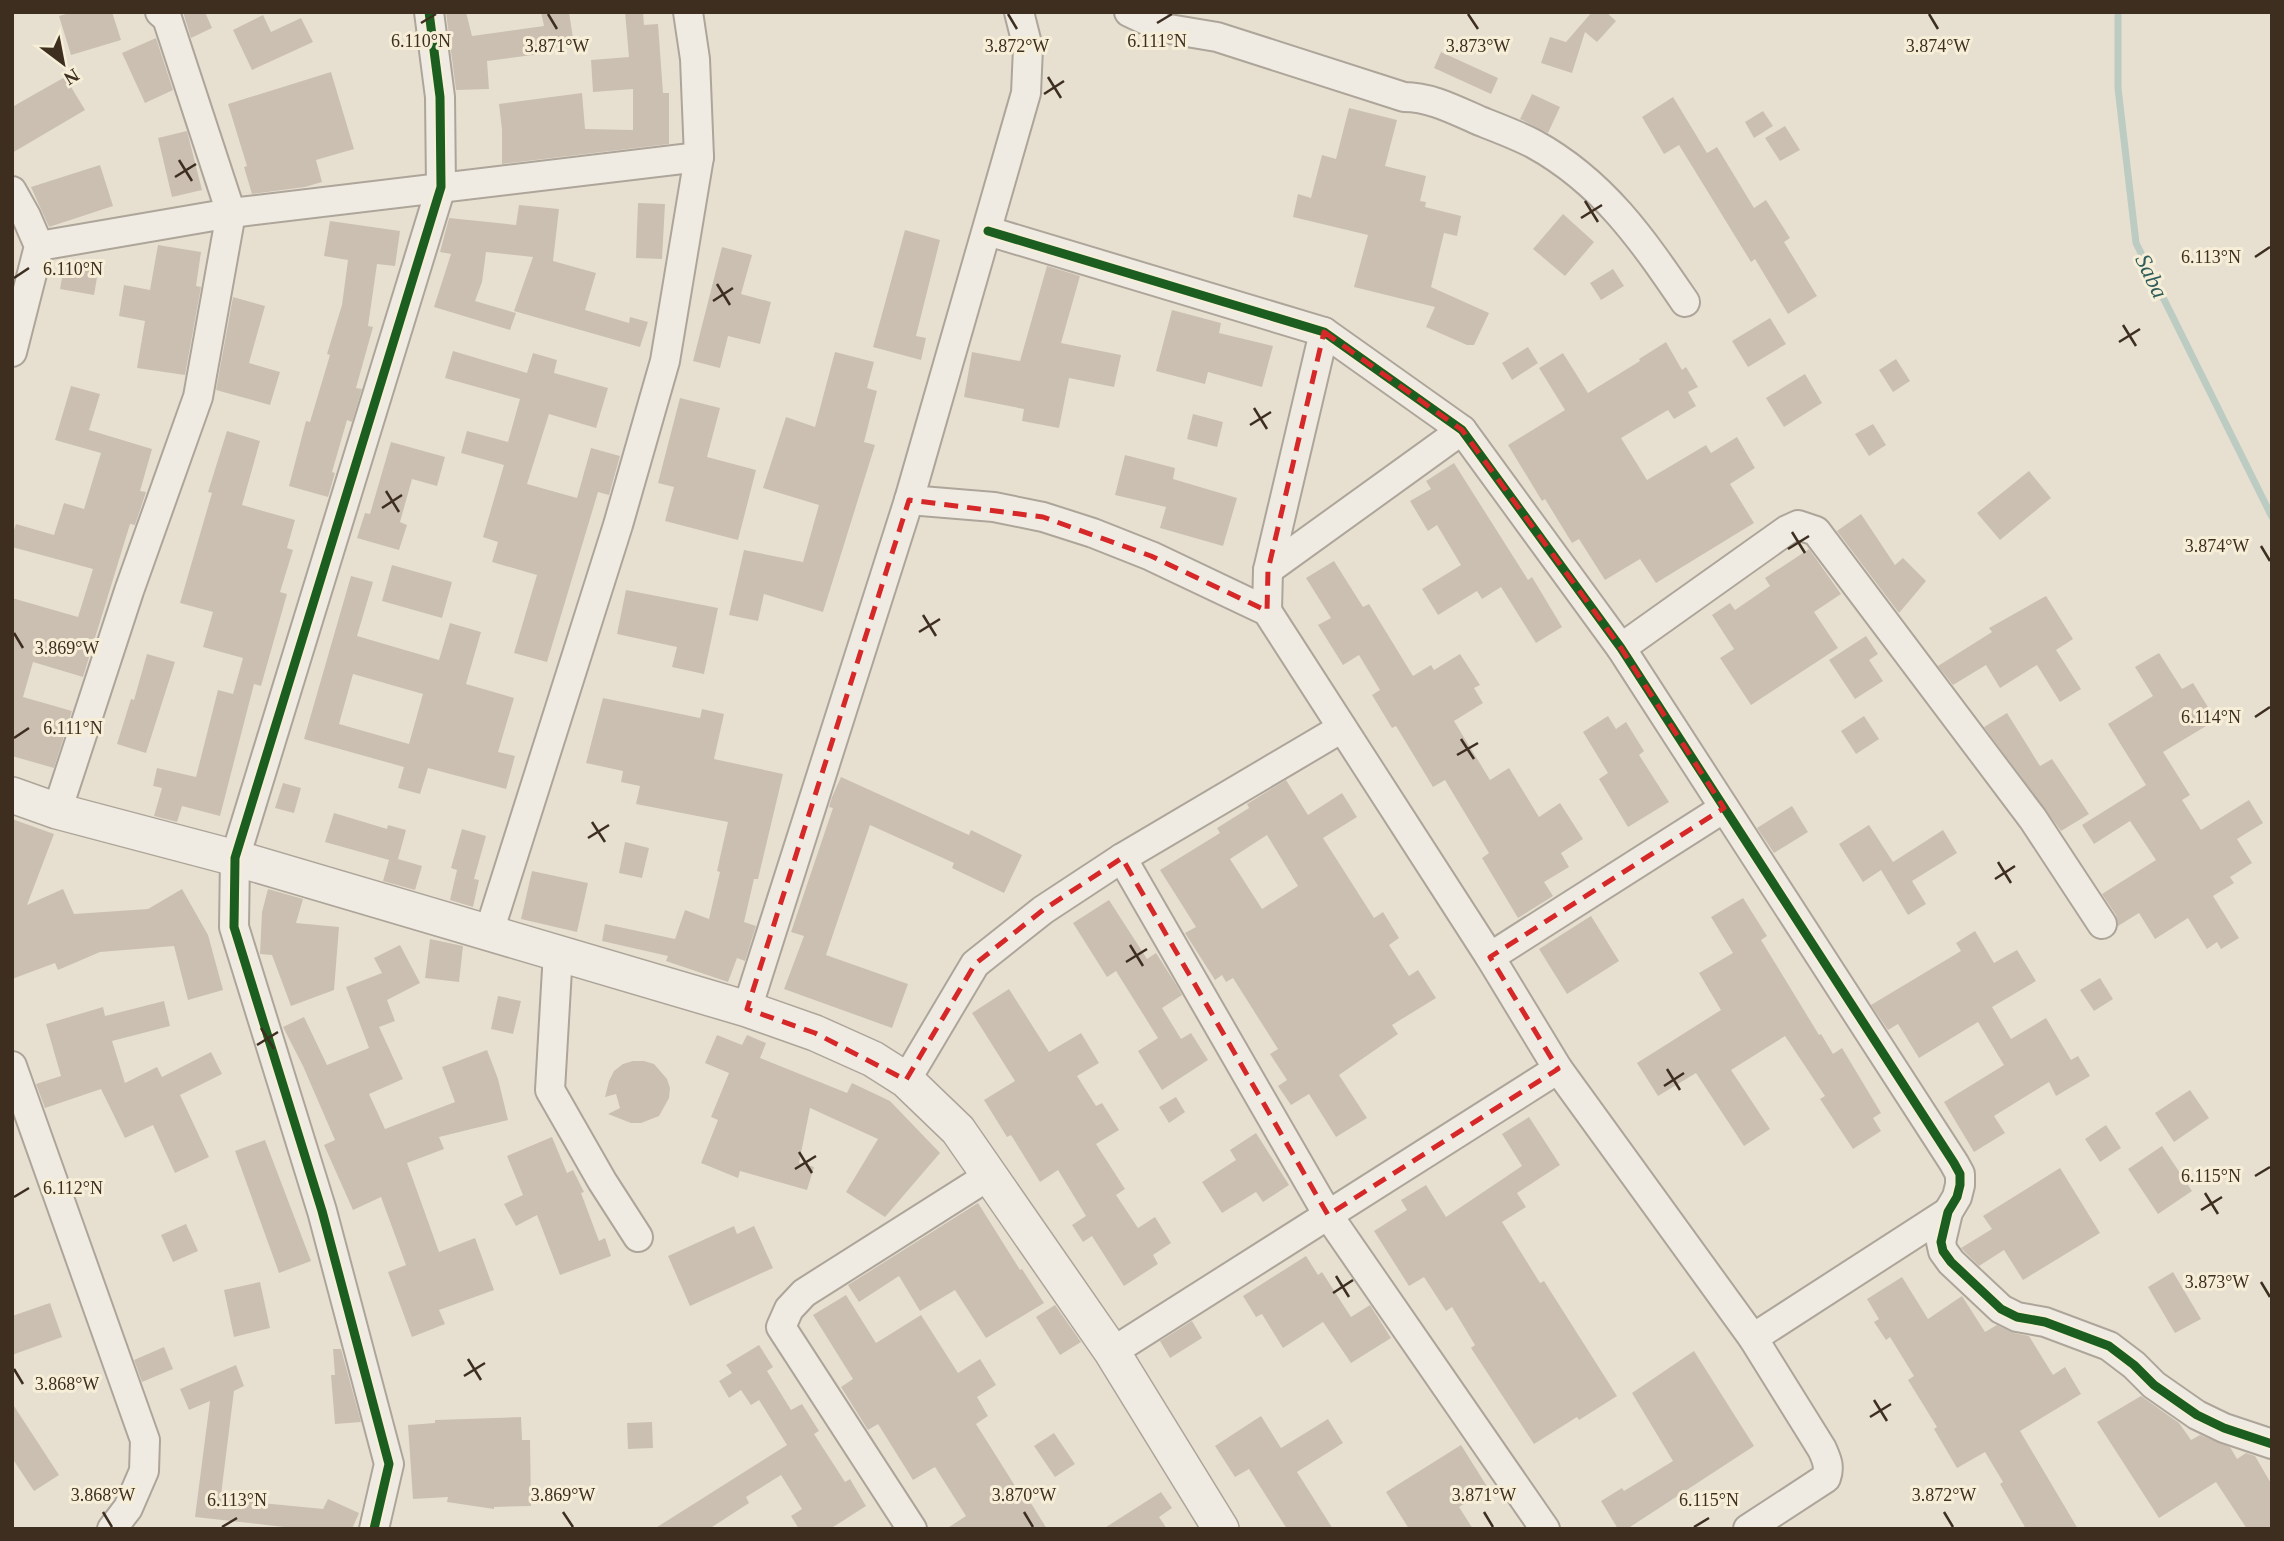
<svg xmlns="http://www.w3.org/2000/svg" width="2284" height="1541" viewBox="0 0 2284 1541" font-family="'Times New Roman',serif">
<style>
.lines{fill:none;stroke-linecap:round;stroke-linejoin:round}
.stream{stroke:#bcccc2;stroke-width:7}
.building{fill:#cbbfb2;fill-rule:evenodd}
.minor-casing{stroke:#ada599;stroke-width:32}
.tertiary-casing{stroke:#ada599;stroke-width:38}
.minor{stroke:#efebe3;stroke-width:28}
.tertiary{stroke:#efebe3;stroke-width:35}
.cycleway-casing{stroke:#f7eed8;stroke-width:13}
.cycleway{stroke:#1b5e20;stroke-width:9}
.marked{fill:none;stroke:#d62828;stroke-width:5;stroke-dasharray:14 9;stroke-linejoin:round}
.ticks{fill:none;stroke:#3d2e20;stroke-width:2.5}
.labels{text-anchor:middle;stroke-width:6;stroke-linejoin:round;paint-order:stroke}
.water-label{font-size:23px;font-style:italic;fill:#2f5d5a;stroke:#f7eed8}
.ticks-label{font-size:18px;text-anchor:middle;fill:#3d2e20;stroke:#f7eed8;stroke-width:6;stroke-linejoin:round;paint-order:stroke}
</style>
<rect width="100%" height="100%" fill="#e7e0d1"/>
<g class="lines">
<!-- stream -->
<polyline class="stream" points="2118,12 2118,88 2136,243 2272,517"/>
</g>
<!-- building -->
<g class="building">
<polygon points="73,12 112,12 121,40 71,55 59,16"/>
<polygon points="183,12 205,12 212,28 191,38"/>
<polygon points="446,12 466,12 472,36 544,26 541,12 569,12 574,45 546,49 547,53 487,61 489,89 456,90"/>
<polygon points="625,12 643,12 644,25 658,24 663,93 669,93 669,144 502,164 502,130 499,104 582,93 585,129 633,130 633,89 593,92 591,60 629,57"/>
<polygon points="1592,12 1606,12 1616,21 1597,42 1585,32 1572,73 1541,63 1550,37 1566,42"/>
<polygon points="263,15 271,32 301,18 313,42 252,70 233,30"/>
<polygon points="156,38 173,90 145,103 122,53"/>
<polygon points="1441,52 1498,78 1491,94 1434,68"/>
<polygon points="331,72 354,149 316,160 322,182 305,187 252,194 244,167 247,166 228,104"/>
<polygon points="65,77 85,110 12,153 12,107"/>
<polygon points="1532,94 1560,107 1548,133 1520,119"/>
<polygon points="1673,97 1707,153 1717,147 1754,208 1766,200 1790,238 1784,242 1817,296 1788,314 1755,259 1751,262 1679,145 1664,154 1642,117"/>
<polygon points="1349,108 1397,120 1385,166 1426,176 1420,201 1426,202 1425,207 1461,216 1457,236 1444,233 1431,287 1489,313 1474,345 1467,345 1426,327 1435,307 1354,287 1368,235 1293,217 1298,194 1311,198 1322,155 1336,159"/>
<polygon points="1763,111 1773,126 1754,138 1745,122"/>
<polygon points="1785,126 1800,150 1780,161 1765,138"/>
<polygon points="187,131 202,190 172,197 158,138"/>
<polygon points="100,165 113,206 49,227 31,187"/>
<polygon points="638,203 665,204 662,259 636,258"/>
<polygon points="519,205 559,209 553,261 596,273 585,310 629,323 630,317 648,322 640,347 514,311 533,257 486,252 482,282 475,301 516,313 510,330 434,307 451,254 440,252 449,218 516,225"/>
<polygon points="1563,214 1594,242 1565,276 1533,249"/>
<polygon points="330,221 400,231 395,266 377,264 368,326 373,327 356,388 362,389 352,422 347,420 332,472 335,473 328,497 289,486 306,421 310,422 330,355 327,354 342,305 348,260 324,256"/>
<polygon points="905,230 940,240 916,336 926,338 921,360 873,347"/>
<polygon points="158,245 201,252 196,286 201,287 185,375 137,368 145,321 119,316 124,285 150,290"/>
<polygon points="722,247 752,255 741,294 771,302 760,344 728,336 720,368 693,361"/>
<polygon points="65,261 99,266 94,295 60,289"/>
<polygon points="1047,266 1080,276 1061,343 1121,355 1114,387 1069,378 1059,428 1022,421 1024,409 964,397 972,352 1020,361"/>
<polygon points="1613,269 1624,286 1601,300 1590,283"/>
<polygon points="233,297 265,306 249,363 280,372 270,405 216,390"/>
<polygon points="1172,310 1221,323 1219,333 1273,346 1262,387 1208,372 1205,384 1156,371"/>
<polygon points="1770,318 1786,344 1748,367 1732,341"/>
<polygon points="1666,342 1682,370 1686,367 1698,387 1688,392 1696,406 1674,419 1668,410 1621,438 1647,480 1706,445 1711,453 1737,437 1755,468 1730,484 1754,523 1656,583 1640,559 1605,580 1579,539 1572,543 1545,499 1542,501 1508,445 1565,410 1539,368 1563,353 1588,393 1640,361 1639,359"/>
<polygon points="1528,347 1538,363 1512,380 1502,363"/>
<polygon points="453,351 527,373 533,353 557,360 554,373 608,388 596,428 549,414 527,484 577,498 591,448 620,456 609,495 598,492 547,662 514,653 537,575 492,562 498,542 483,537 504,465 461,453 467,431 508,442 520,399 445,378"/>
<polygon points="835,352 874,362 867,388 877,391 864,442 875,445 823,612 764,594 758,621 729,615 744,550 803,562 819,505 763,488 786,417 815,427"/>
<polygon points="1896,359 1910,381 1893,392 1879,370"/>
<polygon points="1805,374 1822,403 1784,427 1766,398"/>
<polygon points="71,386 100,394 89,430 152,449 140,491 146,492 135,525 130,524 83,677 33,662 23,697 72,711 54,768 12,756 12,598 78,617 93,569 12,547 12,536 16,524 54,535 64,503 84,509 101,453 55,440"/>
<polygon points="680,398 720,408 707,457 756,470 738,540 665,521 674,487 658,483"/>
<polygon points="1193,414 1223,422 1217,447 1187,439"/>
<polygon points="1873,424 1886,445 1869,456 1855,434"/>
<polygon points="227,431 260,441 242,505 295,520 287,548 293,550 280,592 287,594 261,686 254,684 220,816 182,806 177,822 154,816 162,788 153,786 157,768 196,777 218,690 233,694 243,658 203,647 213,612 180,603 212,493 208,492"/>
<polygon points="391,442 445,457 437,486 412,479 400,522 407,525 399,550 357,538 365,513 370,514"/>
<polygon points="1125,455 1175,468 1173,479 1237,498 1223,546 1160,528 1166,507 1115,495"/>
<polygon points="1454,463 1528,580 1532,577 1562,627 1536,643 1501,587 1482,599 1477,591 1438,615 1422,589 1461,565 1437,525 1428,531 1410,501 1431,489 1426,481"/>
<polygon points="2029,471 2051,498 2000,540 1977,513"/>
<polygon points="1861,514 1895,565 1903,558 1926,581 1899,613 1837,531"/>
<polygon points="1809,549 1841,594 1814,612 1838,648 1751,705 1720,658 1734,649 1712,615 1730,603 1735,610 1770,586 1765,578"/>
<polygon points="1334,561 1363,607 1369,604 1413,676 1431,665 1434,670 1460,654 1480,685 1474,688 1483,703 1454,721 1490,780 1509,768 1539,817 1560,803 1583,839 1561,853 1569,867 1544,882 1553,896 1518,918 1482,858 1489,853 1445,780 1433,787 1396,726 1392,728 1372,695 1380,690 1359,655 1343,665 1318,625 1331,618 1306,578"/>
<polygon points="392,565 452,582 442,618 382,601"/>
<path d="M351,576L373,582L357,636L439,660L450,623L481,632L466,684L514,698L498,752L515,756L506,789L428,768L420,794L398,788L404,767L304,739ZM353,674L423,694L409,744L339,724Z"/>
<polygon points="626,590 718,608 704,674 672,667 677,647 617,634"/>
<polygon points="2046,596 2073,639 2056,650 2081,689 2060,702 2037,665 2000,688 1986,665 1953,685 1938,666 1992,632 1989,628"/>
<polygon points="1866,636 1878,654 1869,660 1883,681 1855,699 1829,660"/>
<polygon points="2159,653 2182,689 2193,683 2216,720 2163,752 2190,795 2182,800 2201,830 2249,800 2263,823 2237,839 2252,863 2230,877 2234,883 2213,896 2239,938 2221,949 2217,942 2207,949 2188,918 2155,939 2139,913 2118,926 2116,915 2102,894 2156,860 2130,821 2094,844 2082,825 2146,785 2108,724 2153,696 2135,667"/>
<polygon points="147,654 175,662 146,753 117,744 131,699 134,700"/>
<polygon points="603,698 700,718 702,709 724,714 714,759 783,774 758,879 754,879 744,922 756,926 745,961 737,958 728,982 666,961 668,956 602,941 605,924 675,939 685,910 709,919 720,872 717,871 728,822 636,804 640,786 621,782 623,771 586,763"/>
<polygon points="2007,713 2040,766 2052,759 2089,814 2061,831 1984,727"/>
<polygon points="1608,716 1616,729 1626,722 1644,751 1639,755 1669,802 1628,827 1599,779 1608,773 1583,732"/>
<polygon points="1864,716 1879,739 1856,754 1841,731"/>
<polygon points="841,777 969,835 971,830 1022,855 1004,893 952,868 954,863 870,825 826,955 908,984 892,1028 784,989 804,936 791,932 833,808 829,807 832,797"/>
<path d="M1286,780L1308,815L1342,793L1357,817L1323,838L1374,918L1383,912L1399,938L1389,945L1409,976L1418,970L1436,998L1392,1025L1398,1034L1339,1075L1367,1118L1336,1137L1309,1094L1291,1105L1278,1086L1287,1080L1270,1054L1278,1049L1233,978L1226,982L1222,975L1215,980L1185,933L1196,927L1160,870L1220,833L1217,828L1249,808L1247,804ZM1267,835L1298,886L1262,909L1230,859Z"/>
<polygon points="283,783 301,788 294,813 275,808"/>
<polygon points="1792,806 1808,832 1774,853 1757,828"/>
<polygon points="334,813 387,829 388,825 406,830 398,859 422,866 415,890 383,881 389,860 325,842"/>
<polygon points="12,819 54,834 27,905 63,889 74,914 148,909 182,889 208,935 223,990 188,1000 174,946 100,952 58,970 55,963 12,979"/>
<polygon points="1869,825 1893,862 1943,830 1957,853 1912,881 1926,904 1908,915 1881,870 1863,882 1839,844"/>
<polygon points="462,829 486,836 474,879 479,880 473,907 450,900 457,870 451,868"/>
<polygon points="625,842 649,848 642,878 619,873"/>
<polygon points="532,871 588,883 577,932 521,919"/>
<polygon points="268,889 303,899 296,923 339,927 334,990 291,1006 272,955 260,954 262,912"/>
<polygon points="1743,898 1767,936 1761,940 1819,1035 1821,1034 1833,1054 1842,1048 1881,1113 1873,1118 1881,1131 1853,1149 1820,1099 1825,1096 1785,1036 1731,1070 1770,1129 1744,1146 1696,1073 1658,1096 1637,1063 1721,1010 1699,973 1733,953 1711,917"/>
<polygon points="1109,900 1147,959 1156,953 1177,986 1182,995 1162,1008 1181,1039 1191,1033 1208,1060 1162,1090 1138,1051 1158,1038 1116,971 1107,977 1073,923"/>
<polygon points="1591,916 1619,961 1567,994 1539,949"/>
<polygon points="1975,931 1994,963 2017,950 2036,981 1992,1007 2011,1039 2046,1018 2071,1060 2078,1056 2090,1076 2056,1096 2049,1082 1994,1116 2005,1133 1974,1152 1944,1102 2004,1065 1978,1022 1919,1058 1898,1024 1888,1030 1871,1005 1961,951 1956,943"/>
<polygon points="430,939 463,946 459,982 425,978"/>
<polygon points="400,945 420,983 387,1000 395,1021 379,1027 403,1079 369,1094 385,1129 455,1102 442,1067 487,1050 498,1079 508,1120 439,1137 444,1149 407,1163 439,1252 475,1238 494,1290 439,1310 445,1324 412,1337 388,1272 406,1265 381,1197 353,1210 324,1145 335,1140 303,1066 283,1027 304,1017 327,1065 369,1048 346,987 382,973 374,958"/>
<polygon points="2100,978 2113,999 2094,1011 2080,990"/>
<polygon points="1009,989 1049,1052 1081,1033 1099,1063 1077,1076 1096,1106 1102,1103 1119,1130 1096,1144 1125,1189 1116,1195 1138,1228 1155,1217 1171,1243 1153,1255 1158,1264 1124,1286 1092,1236 1083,1242 1072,1225 1086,1216 1058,1170 1040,1182 1011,1135 1007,1137 984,1100 1015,1081 972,1013"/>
<polygon points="498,996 521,1001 513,1034 491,1029"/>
<polygon points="164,1001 170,1026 112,1041 125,1083 157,1067 162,1077 211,1052 222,1074 180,1095 209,1157 175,1173 153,1125 125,1138 101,1089 45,1108 36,1084 61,1076 46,1024 103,1007 105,1016"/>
<polygon points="717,1035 742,1045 747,1035 766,1043 760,1058 847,1093 852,1083 890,1101 940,1153 885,1217 846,1192 878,1139 810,1108 799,1163 814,1167 807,1190 740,1171 738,1178 701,1163 718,1120 711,1117 729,1073 705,1063"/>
<polygon points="633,1061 644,1061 654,1064 667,1079 670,1088 669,1098 659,1116 641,1123 631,1123 608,1114 620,1108 616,1094 605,1097 609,1081 614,1071 623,1064"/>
<polygon points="2190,1090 2209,1118 2174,1142 2155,1113"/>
<polygon points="1176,1097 1185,1112 1169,1123 1159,1107"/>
<polygon points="1529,1117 1560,1165 1517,1193 1526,1207 1502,1222 1540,1283 1544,1281 1617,1396 1579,1420 1577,1417 1534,1444 1471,1348 1475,1345 1452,1307 1446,1311 1424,1277 1409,1286 1374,1231 1407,1210 1401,1200 1426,1185 1446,1217 1522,1166 1502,1134"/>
<polygon points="2106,1125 2121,1148 2100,1162 2085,1139"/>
<polygon points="1256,1133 1289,1185 1263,1202 1256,1192 1222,1213 1202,1182 1236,1160 1230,1150"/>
<polygon points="552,1137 567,1173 573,1170 584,1192 581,1193 599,1241 605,1238 611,1256 560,1275 537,1215 516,1226 504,1204 523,1195 507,1156"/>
<polygon points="265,1140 311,1261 279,1273 235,1151"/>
<polygon points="2162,1146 2192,1191 2158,1214 2128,1169"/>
<polygon points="2060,1168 2100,1233 2023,1280 2004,1250 1979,1266 1961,1248 1992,1229 1983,1216"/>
<polygon points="978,1203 1020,1270 1022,1269 1044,1303 986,1338 955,1290 920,1311 899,1276 859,1302 848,1285"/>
<polygon points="186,1224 198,1251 173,1262 161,1235"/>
<polygon points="734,1226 737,1234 754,1226 773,1268 690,1306 668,1256"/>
<polygon points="1306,1256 1318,1275 1322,1272 1351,1317 1370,1305 1391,1338 1351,1363 1323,1322 1283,1348 1262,1314 1256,1317 1243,1296"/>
<polygon points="2173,1272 2201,1319 2175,1333 2148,1287"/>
<polygon points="1902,1277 1928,1319 1962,1296 1985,1332 1997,1325 2014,1333 2029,1336 2053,1375 2065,1367 2081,1394 2020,1431 2078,1529 2026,1529 2000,1484 2003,1482 1985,1452 1957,1468 1934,1429 1937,1427 1908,1380 1914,1376 1890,1337 1886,1340 1874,1322 1879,1319 1867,1299"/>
<polygon points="260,1282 270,1328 234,1337 224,1290"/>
<polygon points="846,1295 876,1343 921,1315 958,1373 980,1359 996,1385 977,1397 988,1416 976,1424 1017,1489 1021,1487 1047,1529 946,1529 966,1516 935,1467 913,1480 878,1424 868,1430 841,1387 853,1379 813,1315"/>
<polygon points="50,1303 62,1337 12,1355 12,1316"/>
<polygon points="1055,1305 1081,1342 1060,1355 1036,1317"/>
<polygon points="1192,1321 1202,1338 1170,1358 1160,1341"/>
<polygon points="759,1345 773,1367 767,1371 791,1410 802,1404 819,1431 814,1434 845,1482 850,1479 866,1506 830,1529 799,1529 791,1516 802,1509 781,1475 746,1497 749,1503 709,1529 654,1529 787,1445 759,1400 751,1405 741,1390 729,1398 719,1381 732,1373 726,1365"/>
<polygon points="164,1347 173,1369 142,1382 134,1360"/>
<polygon points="333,1349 341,1349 361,1422 335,1424 331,1375 335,1375"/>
<polygon points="1694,1351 1754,1446 1627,1529 1618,1529 1601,1501 1622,1488 1624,1491 1673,1461 1632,1393"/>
<polygon points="236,1365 244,1386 234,1391 221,1495 232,1497 232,1500 323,1509 328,1499 359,1513 352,1529 302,1529 195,1517 210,1401 189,1410 180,1389"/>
<polygon points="2141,1396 2179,1423 2191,1440 2200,1435 2230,1447 2237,1459 2246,1453 2255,1456 2272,1485 2272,1529 2247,1529 2216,1482 2159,1518 2097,1422"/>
<polygon points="12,1403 59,1475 34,1491 12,1458"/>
<polygon points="1261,1416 1281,1448 1328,1419 1343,1443 1297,1472 1333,1529 1287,1529 1249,1469 1235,1477 1215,1446"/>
<polygon points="521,1417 522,1440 530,1440 531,1506 494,1507 494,1509 447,1502 448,1497 413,1499 408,1425 435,1423 435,1420"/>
<polygon points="652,1422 653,1448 628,1449 627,1423"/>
<polygon points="1054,1433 1075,1464 1055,1477 1034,1446"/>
<polygon points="1461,1445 1488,1488 1459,1507 1473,1529 1409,1529 1386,1492"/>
<polygon points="1161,1492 1172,1508 1159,1517 1167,1529 1103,1529"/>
</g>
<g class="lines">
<defs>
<g id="minor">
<path d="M1129,12L1163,28L1217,37L1404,97C1431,97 1455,110 1480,121C1498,128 1517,135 1534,144C1603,182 1642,239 1685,302"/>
<polyline points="12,191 26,216 39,246 12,352"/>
<polyline points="988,231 1324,332 1462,430 1621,648 1954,1163 1960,1174 1960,1185 1957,1197 1948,1212 1941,1242 1943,1251 1951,1262 2001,1309 2017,1317 2045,1322 2109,1346 2134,1365 2154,1385 2197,1415 2224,1428 2272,1444"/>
<polyline points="39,246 231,213 699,157"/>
<path d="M909,500L994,507L1043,517L1093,533L1151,556L1267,611L1490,957L1558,1069L1753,1338L1822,1449C1827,1460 1830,1467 1826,1478L1748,1529"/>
<polyline points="1268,570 1462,430"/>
<polyline points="1267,611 1268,570 1324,332"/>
<polyline points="1621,648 1787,530 1798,525 1816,531 2033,819 2102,924"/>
<polyline points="57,811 129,591 198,397 231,213 167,18 160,12"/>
<polyline points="1122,858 1328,1215 1545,1529"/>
<polyline points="489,932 618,525 665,361 699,157 695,59 688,12"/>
<polyline points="558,952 550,1090 602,1181 638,1237"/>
<polyline points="1490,957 1724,808"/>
<polyline points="747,1009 909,500 1026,93 1028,48 1019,12"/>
<polyline points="12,1066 145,1440 144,1471 128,1508 112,1529"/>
<polyline points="906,1080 975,964 1043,910 1122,858 1342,728"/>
<polyline points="1753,1338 1948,1212"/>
<polyline points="1112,1352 1558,1069"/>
<polyline points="374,1529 389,1464 322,1211 234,927 235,858 441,187 440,97 429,12"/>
<polyline points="912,1529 781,1327 789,1309 804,1293 990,1175"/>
</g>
<polyline id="tertiary" points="12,795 57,811 235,858 747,1009 815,1033 873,1059 906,1080 958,1130 1112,1352 1221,1529"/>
</defs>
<!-- minor casing -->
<use href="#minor" class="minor-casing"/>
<!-- tertiary casing -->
<use href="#tertiary" class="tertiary-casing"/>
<!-- minor -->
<use href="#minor" class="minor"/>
<!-- tertiary -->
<use href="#tertiary" class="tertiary"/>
<defs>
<g id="cycleway">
<polyline points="988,231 1324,332 1462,430 1621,648 1954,1163 1960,1174 1960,1185 1957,1197 1948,1212 1941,1242 1943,1251 1951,1262 2001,1309 2017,1317 2045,1322 2109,1346 2134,1365 2154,1385 2197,1415 2224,1428 2272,1444"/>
<polyline points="374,1529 389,1464 322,1211 234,927 235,858 441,187 440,97 429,12"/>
</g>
</defs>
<!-- cycleway casing -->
<use href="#cycleway" class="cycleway-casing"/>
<!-- cycleway -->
<use href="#cycleway" class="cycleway"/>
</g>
<!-- marked area -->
<path class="marked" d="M1324,332L1462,430L1621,648L1724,808L1490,957L1558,1069L1328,1215L1122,858L1043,910L975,964L906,1080L815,1033L747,1009L909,500L1043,517L1151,556L1267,611L1268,570Z"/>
<!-- ticks -->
<path class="ticks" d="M548,14L557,29M1008,14L1017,29M1468,14L1478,29M1929,14L1938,29M421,23L436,14M1157,23L1172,14M1048,77L1061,98M1044,94L1064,81M179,160L192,181M175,177L196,164M1585,201L1598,222M1581,218L1602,205M2255,257L2270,247M14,278L29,268M717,284L730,305M713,301L733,288M2123,325L2136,346M2119,342L2140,329M1254,408L1267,429M1250,425L1271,412M386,491L399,512M382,508L402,495M1792,532L1805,553M2261,546L2270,561M1788,549L1809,536M923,615L936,636M919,632L940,619M14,633L23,648M2255,717L2270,707M14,738L29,728M1461,739L1474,759M1457,755L1478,743M592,822L605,842M588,838L609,825M1998,862L2011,883M1995,879L2015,866M1130,945L1143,966M1126,962L1147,949M261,1028L274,1049M257,1045L278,1032M1667,1069L1680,1090M1664,1086L1684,1073M799,1152L812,1173M795,1169L816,1156M2255,1176L2270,1167M2205,1193L2218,1214M14,1197L29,1188M2201,1210L2222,1197M1336,1276L1349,1297M2261,1282L2270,1297M1333,1293L1353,1280M468,1359L481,1380M14,1369L23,1384M464,1376L485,1363M1874,1400L1887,1421M1870,1417L1891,1404M103,1512L112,1527M563,1512L573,1527M1024,1512L1033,1527M1484,1512L1493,1527M1944,1512L1953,1527M222,1527L237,1518M1694,1527L1709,1518"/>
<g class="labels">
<!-- water labels -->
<g class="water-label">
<text transform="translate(2152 276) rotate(64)" y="8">Saba</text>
</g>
</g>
<g class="ticks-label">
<text x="1157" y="47">6.111°N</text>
<text x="421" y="47">6.110°N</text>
<text x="557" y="52">3.871°W</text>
<text x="1017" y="52">3.872°W</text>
<text x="1478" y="52">3.873°W</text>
<text x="1938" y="52">3.874°W</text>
<text x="2211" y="263">6.113°N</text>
<text x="73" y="275">6.110°N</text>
<text x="2217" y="552">3.874°W</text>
<text x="67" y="654">3.869°W</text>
<text x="2211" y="723">6.114°N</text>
<text x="73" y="734">6.111°N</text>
<text x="2211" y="1182">6.115°N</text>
<text x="73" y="1194">6.112°N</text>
<text x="2217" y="1288">3.873°W</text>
<text x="67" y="1390">3.868°W</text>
<text x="103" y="1501">3.868°W</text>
<text x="563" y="1501">3.869°W</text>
<text x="1024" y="1501">3.870°W</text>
<text x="1484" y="1501">3.871°W</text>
<text x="1944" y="1501">3.872°W</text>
<text x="237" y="1506">6.113°N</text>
<text x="1709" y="1506">6.115°N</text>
</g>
<!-- border -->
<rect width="2284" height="1541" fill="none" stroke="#3d2e20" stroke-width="28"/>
<!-- north arrow -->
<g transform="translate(63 63) rotate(148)" stroke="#f7eed8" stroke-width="5" paint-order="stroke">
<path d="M0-5L12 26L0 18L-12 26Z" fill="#3d2e20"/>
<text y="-10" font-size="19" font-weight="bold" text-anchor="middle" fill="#3d2e20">N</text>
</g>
</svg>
